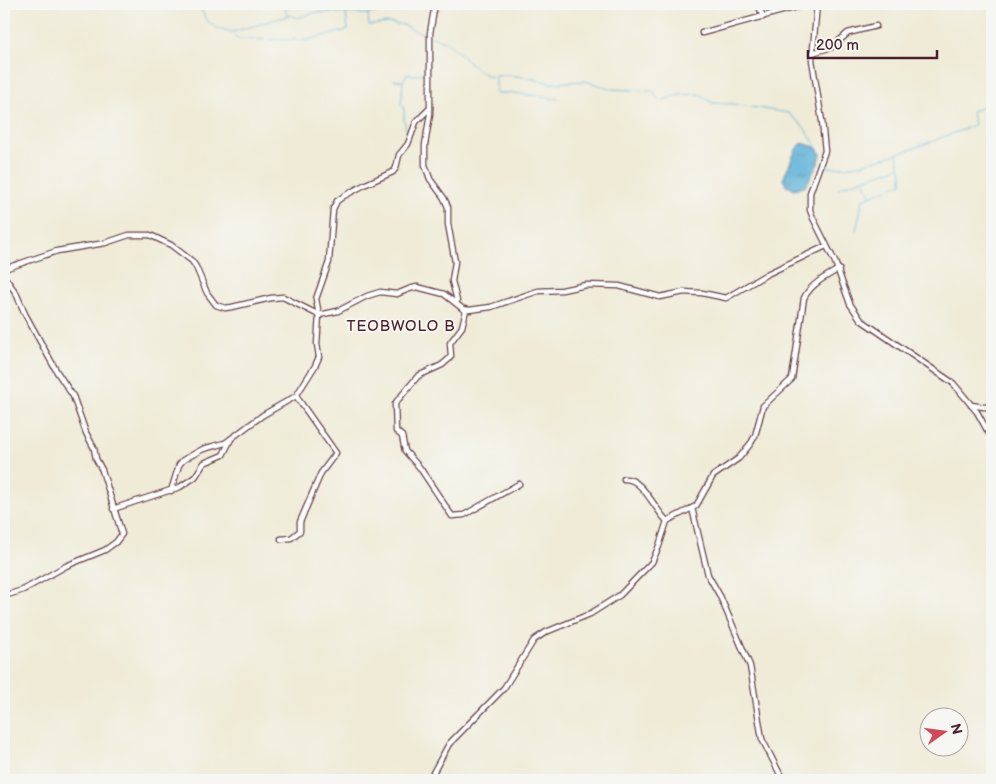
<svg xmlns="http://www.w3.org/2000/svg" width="996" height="784" viewBox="0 0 996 784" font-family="'Balsamiq Sans',sans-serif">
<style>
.water{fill:url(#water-ripples);stroke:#526881}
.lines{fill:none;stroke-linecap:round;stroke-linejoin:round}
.stream{stroke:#5bb0d7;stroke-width:1}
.minor-casing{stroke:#633e45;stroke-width:7}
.minor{stroke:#fff;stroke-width:4.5}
.labels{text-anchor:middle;stroke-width:4;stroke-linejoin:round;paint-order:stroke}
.quarter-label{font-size:15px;letter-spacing:1px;fill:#4a1f2b;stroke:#f6f6f2}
</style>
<defs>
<pattern id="water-ripples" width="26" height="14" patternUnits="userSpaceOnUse" patternTransform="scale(1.25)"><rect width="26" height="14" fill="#5bb0d7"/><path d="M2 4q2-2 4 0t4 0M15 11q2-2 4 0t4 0" fill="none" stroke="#4d8faf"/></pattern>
</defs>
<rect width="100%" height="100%" fill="#f6f6f2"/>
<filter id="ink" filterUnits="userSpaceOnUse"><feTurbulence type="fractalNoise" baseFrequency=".02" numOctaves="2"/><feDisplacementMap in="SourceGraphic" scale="10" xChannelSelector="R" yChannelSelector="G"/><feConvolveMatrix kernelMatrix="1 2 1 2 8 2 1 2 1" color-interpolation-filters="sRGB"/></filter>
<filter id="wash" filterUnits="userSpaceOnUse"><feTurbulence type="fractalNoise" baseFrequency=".0096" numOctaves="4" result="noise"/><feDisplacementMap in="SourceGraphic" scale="20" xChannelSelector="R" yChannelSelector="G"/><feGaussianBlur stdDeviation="1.12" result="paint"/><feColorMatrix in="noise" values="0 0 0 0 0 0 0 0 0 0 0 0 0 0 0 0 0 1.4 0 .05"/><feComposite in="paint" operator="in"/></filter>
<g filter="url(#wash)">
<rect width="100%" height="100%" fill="#efebd7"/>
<!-- water -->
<polygon class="water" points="802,143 816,147 821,154 819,162 805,187 794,189 786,186 783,179 796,149"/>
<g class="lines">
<!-- stream -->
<g class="stream">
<polyline points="198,4 207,21 217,28 232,32 291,15 297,18 317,12 368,14 369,25 389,23 403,25 428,36"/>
<polyline points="284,4 287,16"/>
<polyline points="330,4 330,12"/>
<polyline points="285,7 328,4"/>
<polyline points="4,9 12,4"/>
<polyline points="368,14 379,12 379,4"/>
<polyline points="233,34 237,39 307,40 348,30 346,14"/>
<polyline points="432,37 447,42 479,71 490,77 502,75 519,76 552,83 586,81 610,89 652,91 660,101 678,95 700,94 712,103 733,104 788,113 803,126 817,147"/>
<polyline points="496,76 496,93 514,93 558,99"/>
<polyline points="394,80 403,81"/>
<polyline points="408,137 404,120 404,107 401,105 403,81 407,74 416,75 428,72"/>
<path d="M823,165C842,179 949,135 974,125L972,111L992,105"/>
<polyline points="864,180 870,195"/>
<polyline points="838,188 899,167"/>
<polyline points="856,231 863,199 902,183 902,173 897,155"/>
</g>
</g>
</g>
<g filter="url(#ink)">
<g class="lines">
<defs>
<g id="minor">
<polyline points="758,4 763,17"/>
<polyline points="817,4 812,60 822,121 825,151 810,193 810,210 813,218 835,262 850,304 861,320 953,383 977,412 992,439"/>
<polyline points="702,33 808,4"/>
<polyline points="812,53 832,47 848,33 876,26"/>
<polyline points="430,108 430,114 425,145 425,165 430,179 444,198 448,207 448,224 455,262 452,281 457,301"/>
<polyline points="4,269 57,251 105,243 129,235 150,235 171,245 192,261 196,267 207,293 216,305 225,308 232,307 271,298 283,297 319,315 338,311 367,296 380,292 397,294 409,289 417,287 444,294 463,309 469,310 491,307 538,291 562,290 586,285 619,286 660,297 684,292 702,293 726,298 767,274 826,246"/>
<polyline points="4,276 16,293 25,314 57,372 73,396 86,433 94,448 96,459 102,470 122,534 116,542 105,550 66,566 23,590 4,596"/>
<polyline points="466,310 462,327 450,343 451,356 449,359 442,365 418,376 397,401 395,404 396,431 402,436 405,451 420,468 452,516 464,515 519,484"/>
<polyline points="971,405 984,407 992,407"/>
<path d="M624,479C642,477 654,509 667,521"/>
<polyline points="171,491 179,465 183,460 203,449 225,443 263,415 296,396 315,366 319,357 317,344 319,315 316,299 329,262 333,209 337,201 344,196 366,184 393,172 396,168 399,155 408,144 416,122 430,108 430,33 435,4"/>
<polyline points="692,508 708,575 720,596 750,666 762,739 783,780"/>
<polyline points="113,509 180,487 195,477 204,463 223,455 231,439"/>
<polyline points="281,539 291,538 300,531 300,522 321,473 336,453 296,396"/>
<path d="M429,780L449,744L504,688L534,640L546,632L590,614L620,595L652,562L659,546L667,521L696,506L713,476L739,458L751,443L755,436L763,406L792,379L804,298C811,284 825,277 839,269"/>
</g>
</defs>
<!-- minor casing -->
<use href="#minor" class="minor-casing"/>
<!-- minor -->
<use href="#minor" class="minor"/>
</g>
</g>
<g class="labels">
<!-- quarter labels -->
<g class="quarter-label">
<text x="401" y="331">TEOBWOLO B</text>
</g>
</g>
<!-- margin -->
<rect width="996" height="784" fill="none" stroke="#f6f6f2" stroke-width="20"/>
<!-- north arrow -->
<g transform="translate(944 732) rotate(76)"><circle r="24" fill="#f6f6f2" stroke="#b1a0a2"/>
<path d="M0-4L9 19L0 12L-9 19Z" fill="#d1495b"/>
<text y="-8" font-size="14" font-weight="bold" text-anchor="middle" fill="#4a1f2b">N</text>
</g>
<!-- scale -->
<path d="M808 50v8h129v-8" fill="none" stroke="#4a1f2b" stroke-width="2.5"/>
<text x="816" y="50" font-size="15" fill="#4a1f2b" stroke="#f6f6f2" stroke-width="4" paint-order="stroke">200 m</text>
</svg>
